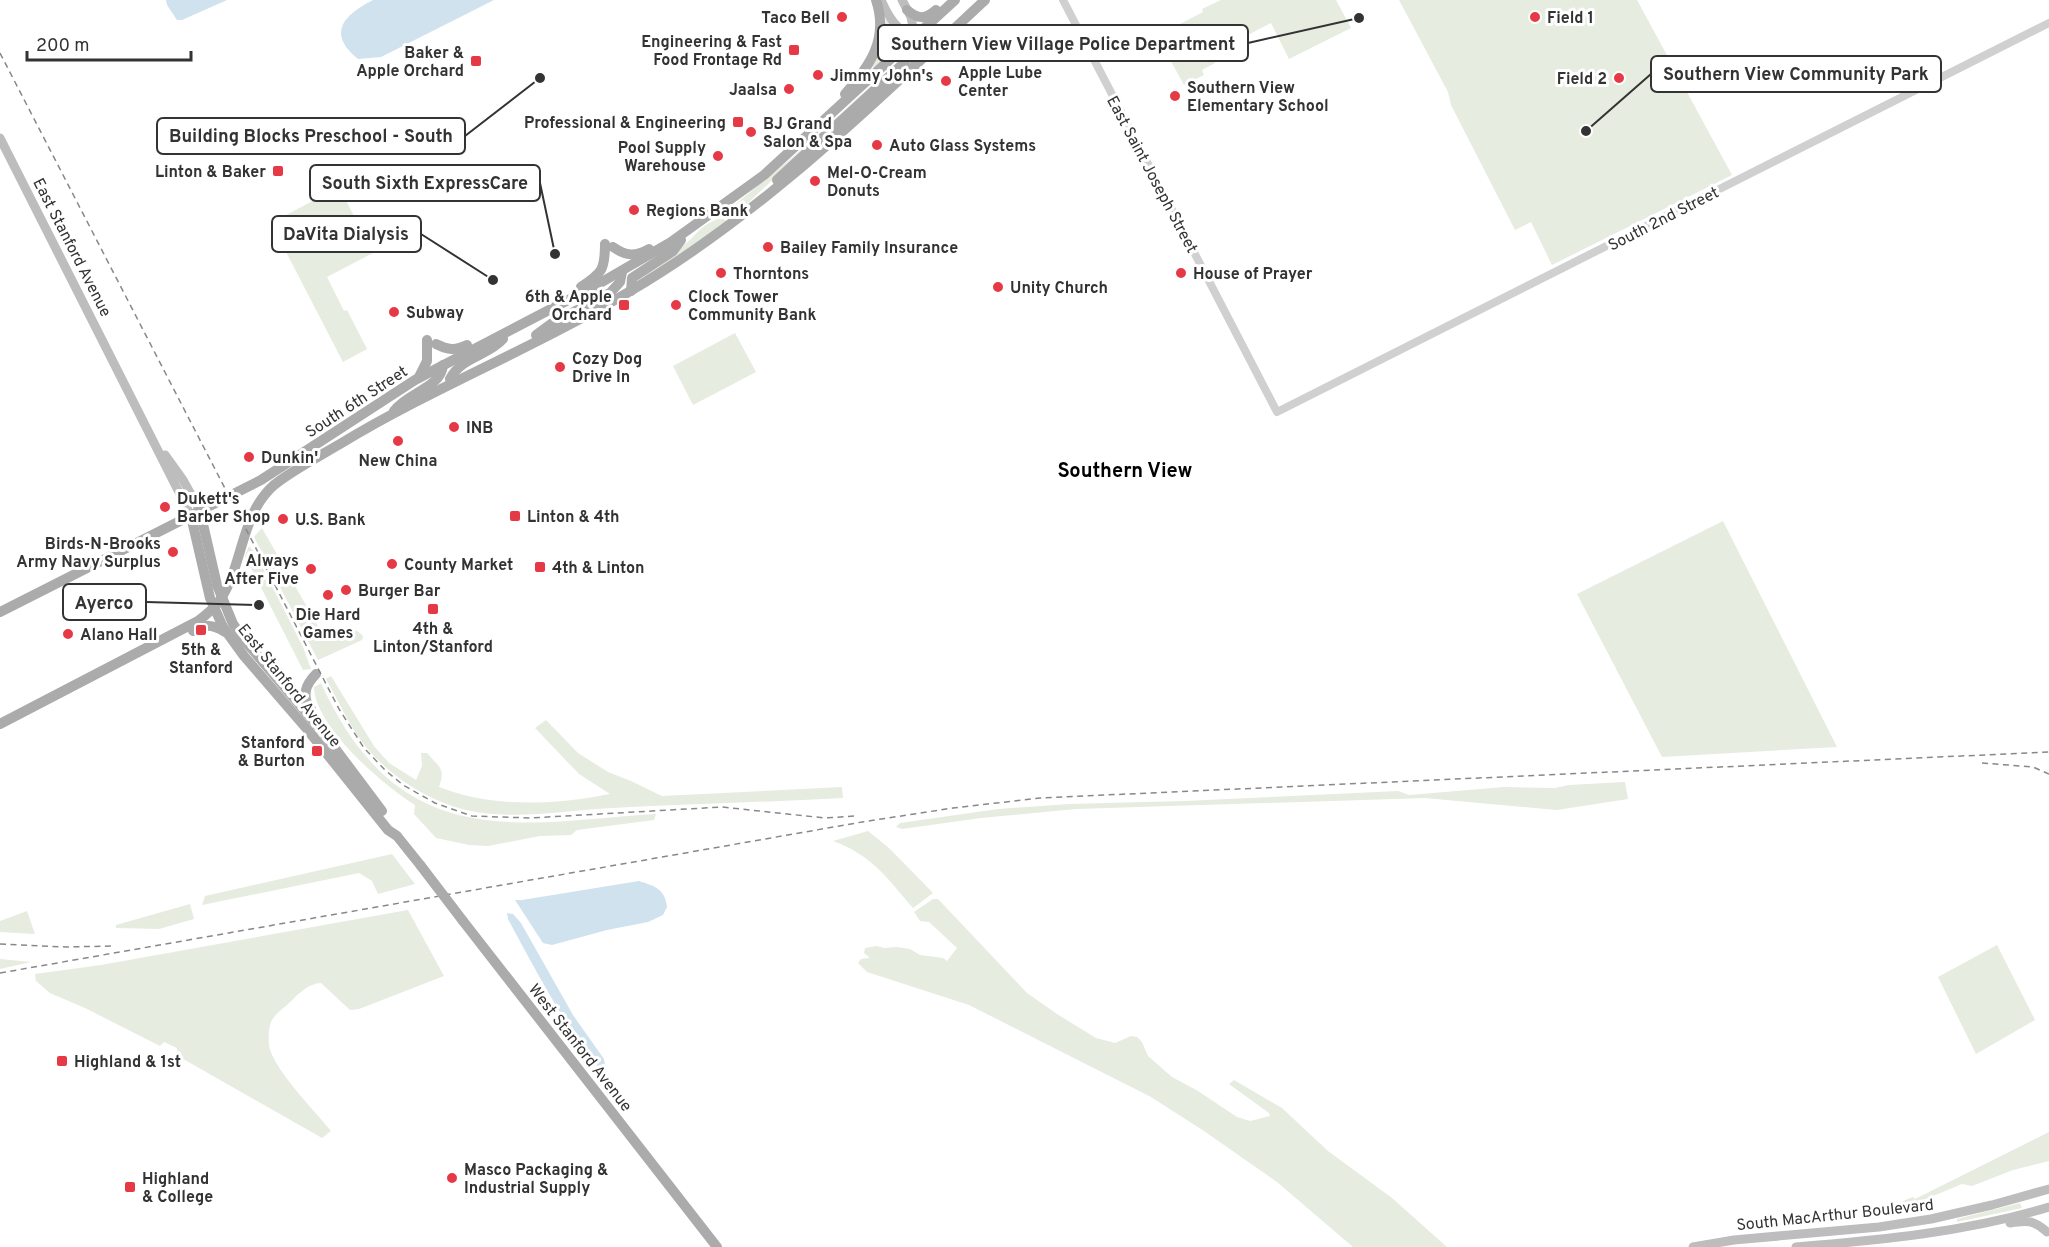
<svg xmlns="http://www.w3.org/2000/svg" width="2049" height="1247" viewBox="0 0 2049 1247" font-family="Overpass,sans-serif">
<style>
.green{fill:#e6ecdf}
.water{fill:#cfe2ee}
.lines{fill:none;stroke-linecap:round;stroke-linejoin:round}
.tertiary{stroke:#d0d0d0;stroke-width:8}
.secondary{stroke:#bdbdbd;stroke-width:9}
.primary{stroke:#ababab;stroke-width:10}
.rail{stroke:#888;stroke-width:1.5;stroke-dasharray:6 4.5;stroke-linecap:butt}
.primary-bridge{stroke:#ababab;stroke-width:10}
.poi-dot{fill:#e63946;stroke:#fff;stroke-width:2}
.labels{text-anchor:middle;stroke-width:6;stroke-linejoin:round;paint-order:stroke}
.poi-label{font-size:16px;font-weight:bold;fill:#333;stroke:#fff;text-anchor:start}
.street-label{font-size:16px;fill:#333;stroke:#fff}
.quarter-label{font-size:20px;font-weight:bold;fill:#000;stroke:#fff}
.leader{fill:none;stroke:#333;stroke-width:2}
.callout-dot{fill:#333;stroke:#fff;stroke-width:2}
.callout{fill:#fff;stroke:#333;stroke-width:2}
.callout-label{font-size:18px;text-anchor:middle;font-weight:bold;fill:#333}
</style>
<rect width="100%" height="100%" fill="#fff"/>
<!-- green -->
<g class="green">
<polygon points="1221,0 1336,0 1351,28 1289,59 1271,23 1211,54 1215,63 1202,70 1204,75 1184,85 1157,36 1203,12 1202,9"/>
<polygon points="1399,0 1637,0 1732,175 1552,265 1531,222 1515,230 1451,105 1448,92"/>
<polygon points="886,19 892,28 903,37 904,41 874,68 871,65 882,21"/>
<polygon points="905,55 906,56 736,214 733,208 738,202 794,156"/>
<polygon points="339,187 373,253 327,277 344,311 347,310 367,349 343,362 271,223"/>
<path d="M719,219H724L727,222L646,277L642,273C655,264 669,256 682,247C695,237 702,223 719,219Z"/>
<polygon points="735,333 756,372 693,405 673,366"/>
<polygon points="1723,521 1837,747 1662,757 1577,594"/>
<path d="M262,528L323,635C338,628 351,623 363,636L362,640L318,660L254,537Z"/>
<polygon points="249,546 255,553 303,647 311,669 303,670 245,556"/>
<path d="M331,676L374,746L389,763L416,780L422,766L421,753H427C439,767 446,768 439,787C492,808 555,805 610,794L579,774L535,728L546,720L578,753L608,772L631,781L662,796L842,787L843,798C766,802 689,804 612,808C573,810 533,817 494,814C444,812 392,781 362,742C348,723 338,700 326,679Z"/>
<path d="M321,683C353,753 398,807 479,819C537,828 598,817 656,814L654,820L577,830L571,835L540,836L488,846L469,845L436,838L414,814L415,805C383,785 315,727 314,687Z"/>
<polygon points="1625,782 1628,799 1557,810 1425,798 1076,809 981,818 902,829 896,827 900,823 998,809 1069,804 1185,801 1398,791 1409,795 1504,787 1555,788 1569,785"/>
<path d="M868,831L889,848L933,893L913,908C887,878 872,855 833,841Z"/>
<polygon points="392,854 415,884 378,894 372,881 359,873 202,905 205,896"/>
<polygon points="933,899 938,899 1027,993 1057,1014 1096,1038 1115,1043 1131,1036 1137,1037 1142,1042 1148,1056 1172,1077 1198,1091 1237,1117 1250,1121 1270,1116 1269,1113 1229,1084 1234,1080 1282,1108 1328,1151 1392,1198 1447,1247 1353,1247 1277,1182 1204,1131 1151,1097 969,1005 867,972 858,963 861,959 870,958 864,953 865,948 877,946 884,948 897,947 910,949 920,955 943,958 947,961 957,948 929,922 920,921 914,912"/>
<polygon points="190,904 194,919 159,929 116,928 116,925"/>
<path d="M408,910L444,976L359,1009L350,1010L321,983C306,984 297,996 287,1005C281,1010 274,1015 271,1022C268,1030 268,1042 270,1050C279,1075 314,1110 331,1131L322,1138L178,1056L177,1048L164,1042L160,1046L85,1008L50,993L36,981L35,974L101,965Z"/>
<polygon points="27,911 35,934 0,932 0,921"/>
<polygon points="1997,945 2035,1020 1976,1054 1938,977"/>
<polygon points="0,959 31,962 0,969"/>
<polygon points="2049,1132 2049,1161 2013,1170 1972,1186 1962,1184 1921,1201 1893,1208 1893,1205 1913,1197 1915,1199"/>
<polygon points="2020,1203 2022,1208 1957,1222 1957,1219"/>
</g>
<!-- water -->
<g class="water">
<polygon points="166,0 227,0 182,20 177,20 167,5"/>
<path d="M373,0H494L381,57L358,59C326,33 344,15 373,0Z"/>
<path d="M639,881C655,886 665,889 667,907L663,915L648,922L607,930L552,945L543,943L515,900H522Z"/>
<path d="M507,913L513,914L521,923L573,1015L604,1059L606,1072C585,1065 522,945 508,919Z"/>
</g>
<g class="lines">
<!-- tertiary -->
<polyline class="tertiary" points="1063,0 1277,412 2049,23"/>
<!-- secondary -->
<g class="secondary">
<path d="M881,0C889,18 897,31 915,38"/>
<polyline points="902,0 911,17 915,38"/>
<polyline points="0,138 191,516"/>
<polyline points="165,455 183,480 200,511"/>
<path d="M2010,1223C2027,1220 2034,1220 2047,1232"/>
<polyline points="1693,1247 1734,1240 1879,1227 1931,1219 1992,1205 2049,1189"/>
<path d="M1796,1247C1881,1240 1967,1232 2049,1207"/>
</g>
<!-- primary -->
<g class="primary">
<path d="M907,10C918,19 925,20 936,10"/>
<path d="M845,94C870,66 889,39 876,0"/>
<polyline points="777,180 903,64 911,54 915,38"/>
<path d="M613,247C626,256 635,257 649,249"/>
<path d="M581,287C602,273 605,270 605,244"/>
<polyline points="631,291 632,278 673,251 681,240"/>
<polyline points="536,335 551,324 610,293 620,282 622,272"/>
<path d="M436,344C448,350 455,351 467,345"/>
<polyline points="419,377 427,361 427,340"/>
<path d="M450,379C461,357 488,356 503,339"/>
<path d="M394,411C408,392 441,388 443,365"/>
<polyline points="200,511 217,585 233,624 245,641 322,731 382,811"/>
<polyline points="191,516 210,598 223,627 244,656 307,729 388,830 397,836 421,866"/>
<polyline points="0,612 261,480 415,380 595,286 671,242 764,175 955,0"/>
<path d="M193,631C206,624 212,624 225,632"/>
<path d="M311,709C301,697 305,685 316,674"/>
<path d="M0,724L198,621C206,615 214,609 220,600C244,564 240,515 274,485C294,469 318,457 340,444C432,388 534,348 627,293C761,215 872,105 985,0"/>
<polyline points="463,921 717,1247"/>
</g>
<!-- rail -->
<g class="rail">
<polyline points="0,53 339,709 364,748 385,770 403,785 435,803 472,816 530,818 722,807 825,818 855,816"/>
<polyline points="1982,763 2033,767 2049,774"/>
<polyline points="0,944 66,947 113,946"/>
<polyline points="0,973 862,822 953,808 1040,798 2049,752"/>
</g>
<!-- primary-bridge -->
<polyline class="primary-bridge" points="421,866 463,921"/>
</g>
<!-- markers -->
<g class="poi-dot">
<circle cx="842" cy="17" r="6"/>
<circle cx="1535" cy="17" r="6"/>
<rect x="788" y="44" width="12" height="12" rx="3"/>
<rect x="470" y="55" width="12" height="12" rx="3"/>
<circle cx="818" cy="75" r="6"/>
<circle cx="1619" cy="78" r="6"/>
<circle cx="946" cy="81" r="6"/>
<circle cx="789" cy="89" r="6"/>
<circle cx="1175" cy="96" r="6"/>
<rect x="732" y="116" width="12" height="12" rx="3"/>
<circle cx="751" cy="132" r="6"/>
<circle cx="877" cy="145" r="6"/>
<circle cx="718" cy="156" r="6"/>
<rect x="272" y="165" width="12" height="12" rx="3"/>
<circle cx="815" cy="181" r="6"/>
<circle cx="634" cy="210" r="6"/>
<circle cx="768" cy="247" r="6"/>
<circle cx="721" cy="273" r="6"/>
<circle cx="1181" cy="273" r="6"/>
<circle cx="998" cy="287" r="6"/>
<rect x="618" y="299" width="12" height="12" rx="3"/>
<circle cx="676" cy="305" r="6"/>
<circle cx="394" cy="312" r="6"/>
<circle cx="560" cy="367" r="6"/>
<circle cx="454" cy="427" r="6"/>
<circle cx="398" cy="441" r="6"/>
<circle cx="249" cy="457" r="6"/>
<circle cx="165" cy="507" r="6"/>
<rect x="509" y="510" width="12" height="12" rx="3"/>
<circle cx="283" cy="519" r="6"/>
<circle cx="173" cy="552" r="6"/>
<circle cx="392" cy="564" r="6"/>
<rect x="534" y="561" width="12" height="12" rx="3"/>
<circle cx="311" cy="569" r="6"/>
<circle cx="346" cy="590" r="6"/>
<circle cx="328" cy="595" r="6"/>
<rect x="427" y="603" width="12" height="12" rx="3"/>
<rect x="195" y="624" width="12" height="12" rx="3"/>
<circle cx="68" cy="634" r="6"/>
<rect x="311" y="745" width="12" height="12" rx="3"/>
<rect x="56" y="1055" width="12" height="12" rx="3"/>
<circle cx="452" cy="1178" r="6"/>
<rect x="124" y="1181" width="12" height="12" rx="3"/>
</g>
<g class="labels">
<!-- poi labels -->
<g class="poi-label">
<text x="830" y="23" text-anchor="end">Taco Bell</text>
<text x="1547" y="23">Field 1</text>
<text x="782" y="47" text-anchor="end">Engineering &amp; Fast<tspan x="782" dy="18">Food Frontage Rd</tspan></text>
<text x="464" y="58" text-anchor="end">Baker &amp;<tspan x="464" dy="18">Apple Orchard</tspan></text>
<text x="958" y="78">Apple Lube<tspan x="958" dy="18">Center</tspan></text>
<text x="830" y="81">Jimmy John's</text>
<text x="1607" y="84" text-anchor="end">Field 2</text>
<text x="1187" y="93">Southern View<tspan x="1187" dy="18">Elementary School</tspan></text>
<text x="777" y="95" text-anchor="end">Jaalsa</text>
<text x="726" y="128" text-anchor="end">Professional &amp; Engineering</text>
<text x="763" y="129">BJ Grand<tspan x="763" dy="18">Salon &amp; Spa</tspan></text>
<text x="889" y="151">Auto Glass Systems</text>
<text x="706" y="153" text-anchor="end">Pool Supply<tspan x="706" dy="18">Warehouse</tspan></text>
<text x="266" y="177" text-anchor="end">Linton &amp; Baker</text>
<text x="827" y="178">Mel-O-Cream<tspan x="827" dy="18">Donuts</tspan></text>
<text x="646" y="216">Regions Bank</text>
<text x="780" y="253">Bailey Family Insurance</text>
<text x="733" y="279">Thorntons</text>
<text x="1193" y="279">House of Prayer</text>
<text x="1010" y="293">Unity Church</text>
<text x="612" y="302" text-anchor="end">6th &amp; Apple<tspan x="612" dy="18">Orchard</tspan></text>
<text x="688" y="302">Clock Tower<tspan x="688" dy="18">Community Bank</tspan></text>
<text x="406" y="318">Subway</text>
<text x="572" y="364">Cozy Dog<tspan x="572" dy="18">Drive In</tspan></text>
<text x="466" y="433">INB</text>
<text x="261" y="463">Dunkin'</text>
<text x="398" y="466" text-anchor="middle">New China</text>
<text x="177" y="504">Dukett's<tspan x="177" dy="18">Barber Shop</tspan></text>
<text x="527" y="522">Linton &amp; 4th</text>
<text x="295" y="525">U.S. Bank</text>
<text x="161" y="549" text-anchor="end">Birds-N-Brooks<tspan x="161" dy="18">Army Navy Surplus</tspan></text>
<text x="299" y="566" text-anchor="end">Always<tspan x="299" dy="18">After Five</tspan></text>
<text x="404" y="570">County Market</text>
<text x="552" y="573">4th &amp; Linton</text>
<text x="358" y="596">Burger Bar</text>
<text x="328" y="620" text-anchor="middle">Die Hard<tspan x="328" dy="18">Games</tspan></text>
<text x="433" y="634" text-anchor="middle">4th &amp;<tspan x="433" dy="18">Linton/Stanford</tspan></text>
<text x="80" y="640">Alano Hall</text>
<text x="201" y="655" text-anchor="middle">5th &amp;<tspan x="201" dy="18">Stanford</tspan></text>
<text x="305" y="748" text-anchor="end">Stanford<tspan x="305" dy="18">&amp; Burton</tspan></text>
<text x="74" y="1067">Highland &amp; 1st</text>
<text x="464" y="1175">Masco Packaging &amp;<tspan x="464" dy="18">Industrial Supply</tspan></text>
<text x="142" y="1184">Highland<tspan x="142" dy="18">&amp; College</tspan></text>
</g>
<!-- street labels -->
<g class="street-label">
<text transform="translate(1153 174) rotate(62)" y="6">East Saint Joseph Street</text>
<text transform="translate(1663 218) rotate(-27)" y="6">South 2nd Street</text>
<text transform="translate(73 247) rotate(63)" y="6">East Stanford Avenue</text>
<text transform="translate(356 401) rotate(-33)" y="6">South 6th Street</text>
<text transform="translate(290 685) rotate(51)" y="6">East Stanford Avenue</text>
<text transform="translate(581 1047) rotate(52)" y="6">West Stanford Avenue</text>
<text transform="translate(1835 1214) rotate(-6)" y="6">South MacArthur Boulevard</text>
</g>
<!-- quarter labels -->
<g class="quarter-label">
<text x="1125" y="477">Southern View</text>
</g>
</g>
<!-- callouts -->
<path class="leader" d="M1359 18L1248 43M1586 131L1651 74M540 78L465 136M555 254L540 183M493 280L421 234M259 605L146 602"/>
<g class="callout-dot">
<circle cx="1359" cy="18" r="6"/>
<circle cx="1586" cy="131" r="6"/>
<circle cx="540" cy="78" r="6"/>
<circle cx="555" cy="254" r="6"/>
<circle cx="493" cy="280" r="6"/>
<circle cx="259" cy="605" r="6"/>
</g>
<g class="callout">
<rect x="878" y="25" width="370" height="36" rx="6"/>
<rect x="1651" y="56" width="290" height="36" rx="6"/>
<rect x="157" y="118" width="308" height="36" rx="6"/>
<rect x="310" y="165" width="230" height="36" rx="6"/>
<rect x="272" y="216" width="149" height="36" rx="6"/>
<rect x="63" y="584" width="83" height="36" rx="6"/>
</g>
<g class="callout-label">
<text x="1063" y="50">Southern View Village Police Department</text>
<text x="1796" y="80">Southern View Community Park</text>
<text x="311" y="142">Building Blocks Preschool - South</text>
<text x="425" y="189">South Sixth ExpressCare</text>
<text x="346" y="240">DaVita Dialysis</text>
<text x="104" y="609">Ayerco</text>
</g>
<!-- scale -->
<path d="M27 51v9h164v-9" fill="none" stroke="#333333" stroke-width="3"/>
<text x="36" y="51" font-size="18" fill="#333333" stroke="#ffffff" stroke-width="4.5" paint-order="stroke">200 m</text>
</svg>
